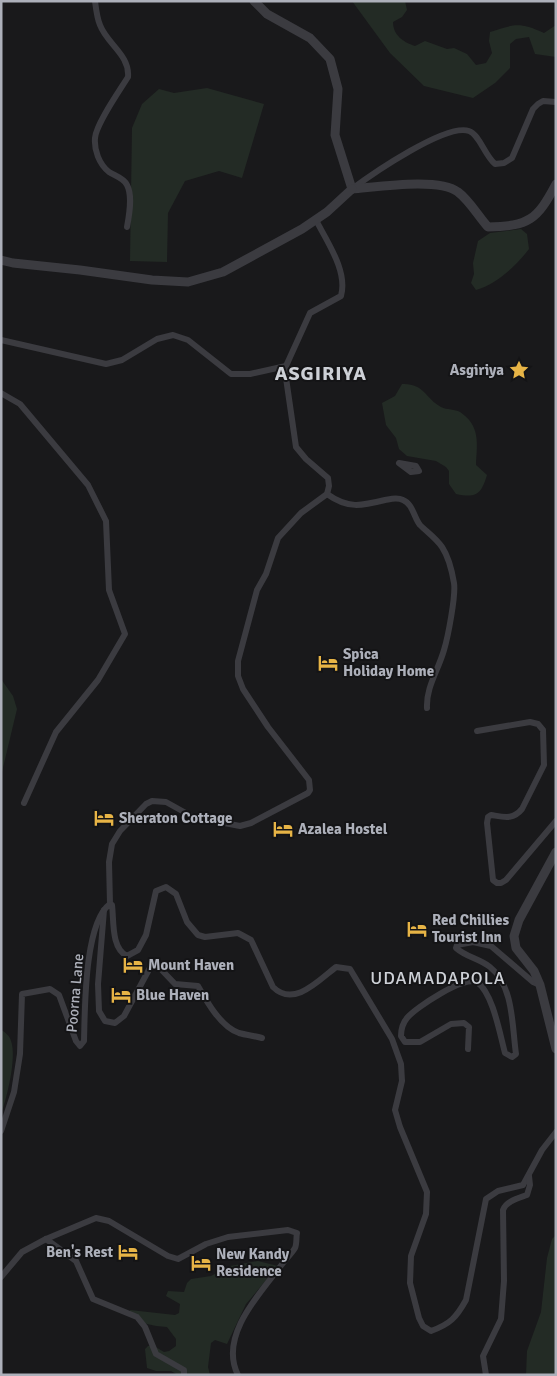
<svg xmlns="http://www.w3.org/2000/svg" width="557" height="1376" viewBox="0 0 557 1376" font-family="Signika,sans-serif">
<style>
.green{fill:#232b25}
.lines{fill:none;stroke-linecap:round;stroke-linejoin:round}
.minor{stroke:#3b3b40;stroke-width:6}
.tertiary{stroke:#3b3b40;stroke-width:9}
.labels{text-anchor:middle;stroke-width:4;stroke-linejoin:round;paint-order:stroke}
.poi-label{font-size:15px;font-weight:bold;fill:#adb0ba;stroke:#141416;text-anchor:start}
.street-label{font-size:15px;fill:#adb0ba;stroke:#141416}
.quarter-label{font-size:18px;letter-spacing:1px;fill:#cdd0d6;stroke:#141416}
.district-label{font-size:20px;font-weight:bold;letter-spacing:1px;fill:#cdd0d6;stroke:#141416}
</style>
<rect width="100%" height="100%" fill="#19191b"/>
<!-- green -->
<g class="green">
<path d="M352,1H405L407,10L402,17L393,22C393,35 403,42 415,46L425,41L447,49L454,48L467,54L476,65L486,63L492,53L489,41L490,32C515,24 519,22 544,33L556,25V57L535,54L529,37L516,39L510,44V68L495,83L473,98L424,86L390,53Z"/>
<polygon points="207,88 264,104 242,178 219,171 185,181 168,213 167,262 130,261 132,128 142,104 159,89 174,93"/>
<path d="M521,229L527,234L529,249C516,266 497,284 476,290L471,283L474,274L473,263L478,241L490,233Z"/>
<path d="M402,384C424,383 425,398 441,407C447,410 455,409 460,412C481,426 477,444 476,465L487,475C481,495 476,498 456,494L449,484V471L446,467L436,461L407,456L399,449L396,438L386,425L382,403L395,396Z"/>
<polygon points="1,679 13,696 17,709 1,776"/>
<path d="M1,1030C5,1032 10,1036 11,1041C17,1057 7,1098 1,1114Z"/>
<polygon points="556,1235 556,1375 526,1375 527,1351 541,1312 547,1258 552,1239"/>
<path d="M258,1261L278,1266L246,1304L227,1344L215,1340L211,1343L208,1367L210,1375H178L171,1371H156L147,1368L145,1349L148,1346H154L164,1352L169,1351L176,1346V1339L167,1327C152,1326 141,1324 130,1314V1310L175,1315L179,1313L180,1304L166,1296L168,1291L184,1292L187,1283L191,1279L211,1276L230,1266Z"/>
</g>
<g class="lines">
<!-- minor -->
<g class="minor">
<path d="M95,1C96,9 97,18 100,25C107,44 130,55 128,77C120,90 96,124 95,138C94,150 99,164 109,172C115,176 124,178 127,185C133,196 129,216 127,227"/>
<path d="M352,189C372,174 446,123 469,131C479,134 485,156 495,164L504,163L512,158L533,109L538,104L543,101L556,102"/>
<polyline points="1,340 106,364 122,360 157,339 173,335 188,340 231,374 250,374 286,366"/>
<polyline points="1,393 20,404 88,485 106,521 109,590 125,634 98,680 56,732 24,803"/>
<polygon points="399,463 416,466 419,471 411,472"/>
<path d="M327,494C348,509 361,506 385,500C391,499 397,497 403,500C413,504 414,518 420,525C427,532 436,538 442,547C448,556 452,571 454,583C456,595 448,637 444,650C438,671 426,687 427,708"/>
<path d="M477,731L530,722L538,724L543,730L544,765L522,809C513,820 504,817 491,815L488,817L487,823L493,880L497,883H501L506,880L556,821"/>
<path d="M110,904L109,862L112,844L120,831L146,804L152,801L166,802L193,817L240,826L251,823L308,793L310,790L309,780L268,727L243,689L238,676V661L257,590L266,574L278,538L301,513L327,494L329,486L328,478L306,459L296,447L286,378V366L310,313L341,296C348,271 327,242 316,220"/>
<path d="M104,910L98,984L99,1011L105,1021L115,1023L124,1016L152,964L155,963L175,984L198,986C207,1002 221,1027 239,1033C246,1035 255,1036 262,1038"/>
<path d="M468,1049L469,1027L464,1023L451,1024L420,1042H405L401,1036C401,1029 402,1024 407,1018C415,1008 465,975 477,982C493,993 500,1035 505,1053L512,1057L516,1054C512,1027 514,986 490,967C480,959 466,957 456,948L457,945L473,942L491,946L533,982L540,985"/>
<path d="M1,1131L14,1092L20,1054L22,994L50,989L59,995L76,1041L80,1046L84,1041C85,1010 84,923 110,904L112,905C114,921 111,948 127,956L138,950L146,935L156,891L166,887L176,894L187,922L198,935L205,937L238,933L251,940L273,987C294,1008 319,980 336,967L350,969L392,1039L401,1064L402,1081L395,1110L400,1127L427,1192L426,1214L411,1256L410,1283L419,1318L423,1326L431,1331C450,1324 456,1318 466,1300L486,1199L498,1191L523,1185L542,1150L556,1132"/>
<polyline points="46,1239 76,1261 93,1299 137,1317 145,1327 156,1354 184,1370 184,1375"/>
<path d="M1,1277L22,1252L46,1239L96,1218L109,1221L168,1256L178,1259L206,1244L228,1237L288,1230L297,1233C296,1237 297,1244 295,1248C292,1253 287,1258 283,1263C261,1292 218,1336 238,1375"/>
<path d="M486,1375L483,1356L501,1319L504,1281L503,1210C506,1201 519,1198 527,1195L530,1185L529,1176"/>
</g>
<!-- tertiary -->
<g class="tertiary">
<polyline points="254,1 267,14 310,38 330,59 338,89 335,135 352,189"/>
<path d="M352,189C377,187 439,177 458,192C469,200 479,217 488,227C529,226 537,220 556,184"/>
<polyline points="1,260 13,263 80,270 152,280 188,282 223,272 302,229 327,212 352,189"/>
<polyline points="556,852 519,920 514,936 516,948 534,971 540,985 556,1049"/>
</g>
</g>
<!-- icons -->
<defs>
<symbol id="sight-bare" viewBox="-9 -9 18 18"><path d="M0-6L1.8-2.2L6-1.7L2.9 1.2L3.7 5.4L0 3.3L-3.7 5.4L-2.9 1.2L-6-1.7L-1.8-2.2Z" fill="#e7b446" stroke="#141416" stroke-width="2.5" paint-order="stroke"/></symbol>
<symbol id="hotel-bare" viewBox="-9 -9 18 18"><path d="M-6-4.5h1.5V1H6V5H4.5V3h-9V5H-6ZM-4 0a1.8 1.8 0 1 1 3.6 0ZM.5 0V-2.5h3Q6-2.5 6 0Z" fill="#e7b446" stroke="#141416" stroke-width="2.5" paint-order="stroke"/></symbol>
</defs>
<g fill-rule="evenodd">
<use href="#sight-bare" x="505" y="356" width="28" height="28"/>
<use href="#hotel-bare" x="314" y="649" width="28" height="28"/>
<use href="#hotel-bare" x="90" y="804" width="28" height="28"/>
<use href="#hotel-bare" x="269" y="815" width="28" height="28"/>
<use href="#hotel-bare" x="403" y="915" width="28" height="28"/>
<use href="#hotel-bare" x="119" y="951" width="28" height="28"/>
<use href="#hotel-bare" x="107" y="981" width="28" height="28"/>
<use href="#hotel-bare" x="114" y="1238" width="28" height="28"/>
<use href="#hotel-bare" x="187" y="1249" width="28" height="28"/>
</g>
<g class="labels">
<!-- poi labels -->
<g class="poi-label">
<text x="504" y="375" text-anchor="end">Asgiriya</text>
<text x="343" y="659">Spica<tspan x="343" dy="17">Holiday Home</tspan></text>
<text x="119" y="823">Sheraton Cottage</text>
<text x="298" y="834">Azalea Hostel</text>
<text x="432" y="925">Red Chillies<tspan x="432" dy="17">Tourist Inn</tspan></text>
<text x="148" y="970">Mount Haven</text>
<text x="136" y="1000">Blue Haven</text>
<text x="113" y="1257" text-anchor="end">Ben's Rest</text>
<text x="216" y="1259">New Kandy<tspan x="216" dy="17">Residence</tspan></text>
</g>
<!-- street labels -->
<g class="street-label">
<text transform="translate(75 993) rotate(-85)" y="5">Poorna Lane</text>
</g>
<!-- quarter labels -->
<g class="quarter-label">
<text x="438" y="984">UDAMADAPOLA</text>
</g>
<!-- district labels -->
<g class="district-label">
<text x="321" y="380">ASGIRIYA</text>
</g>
</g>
<!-- border -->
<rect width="557" height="1376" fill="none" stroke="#adb0ba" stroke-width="5"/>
</svg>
